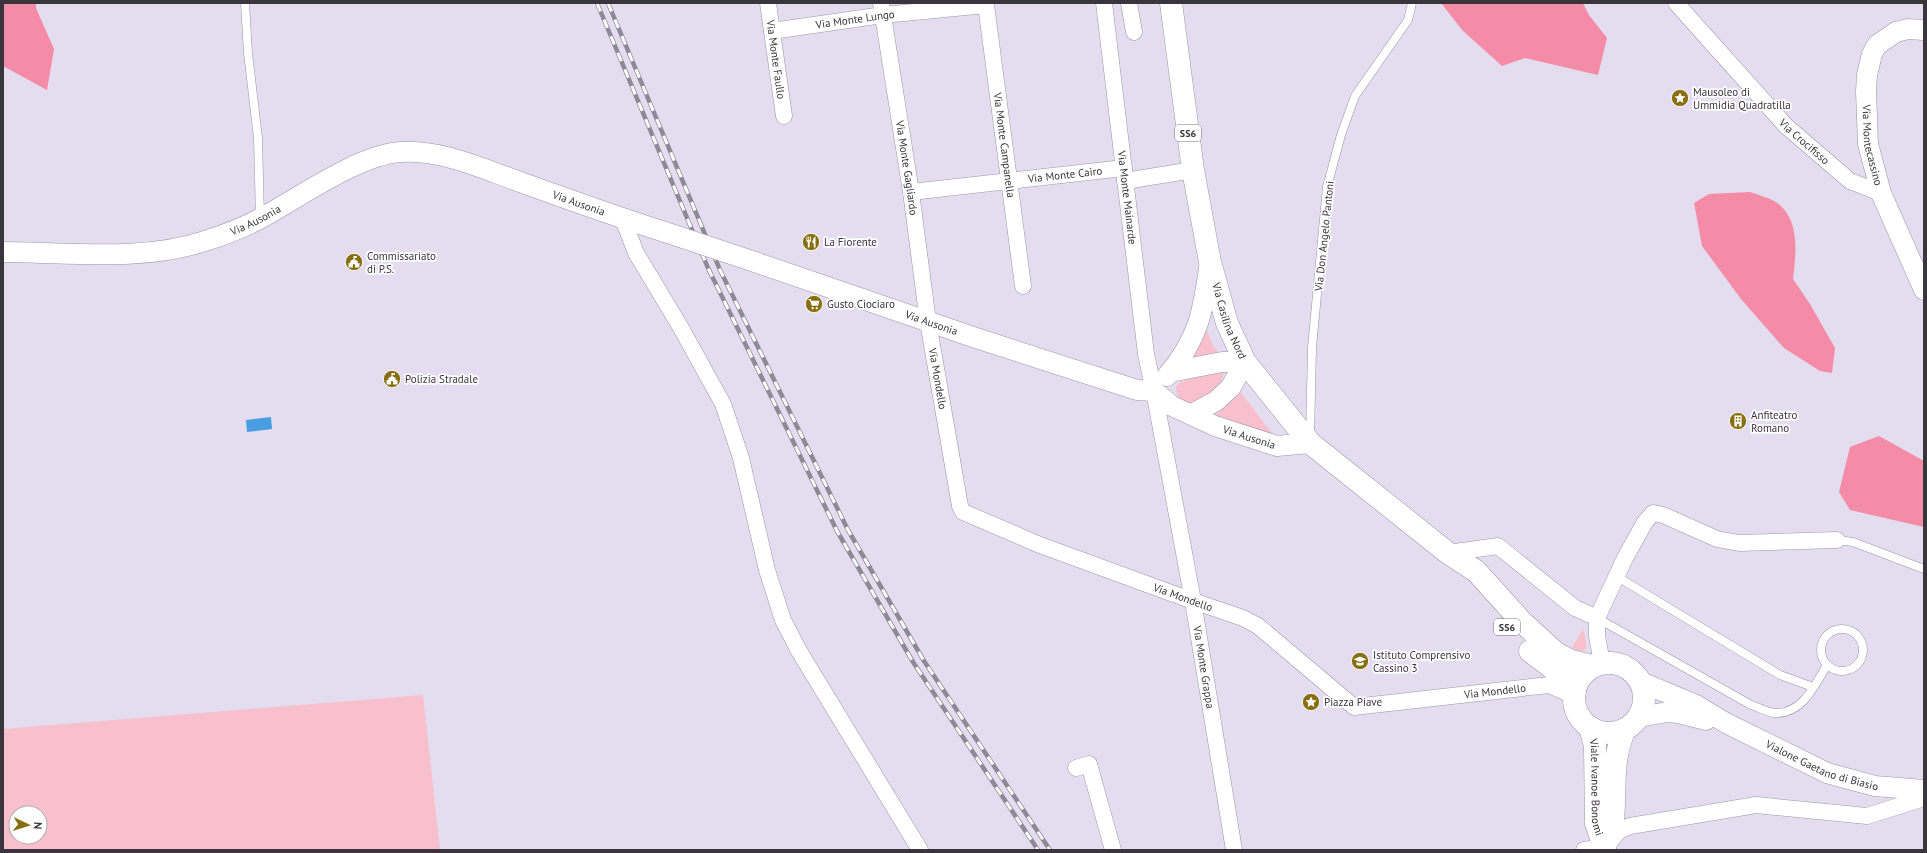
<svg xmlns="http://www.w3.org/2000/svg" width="1927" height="853" viewBox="0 0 1927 853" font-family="'PT Sans',sans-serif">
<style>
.green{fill:#f7c0cc;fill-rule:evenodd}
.forest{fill:#f48ca7}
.water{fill:#489ee1}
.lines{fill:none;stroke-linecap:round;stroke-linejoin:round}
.service-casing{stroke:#9c94a6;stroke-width:9}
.minor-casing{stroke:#9c94a6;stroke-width:17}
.tertiary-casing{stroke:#9c94a6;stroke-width:21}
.primary-casing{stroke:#9c94a6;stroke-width:23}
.service{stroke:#fff;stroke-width:8}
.minor{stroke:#fff;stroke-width:16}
.tertiary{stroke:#fff;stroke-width:20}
.primary{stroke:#fff;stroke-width:22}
.rail-casing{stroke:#8e8996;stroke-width:4.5}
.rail{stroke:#fff;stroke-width:3;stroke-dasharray:9;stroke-linecap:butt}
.tertiary-bridge-casing{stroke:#9c94a6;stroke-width:21;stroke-linecap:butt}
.tertiary-bridge{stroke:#fff;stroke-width:20}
.labels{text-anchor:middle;stroke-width:3.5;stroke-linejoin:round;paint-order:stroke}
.shield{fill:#fff;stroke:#747276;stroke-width:1}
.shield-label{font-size:10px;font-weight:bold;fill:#38353c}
.street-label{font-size:11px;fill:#38353c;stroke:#fff}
.poi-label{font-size:11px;fill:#38353c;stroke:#fff;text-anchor:start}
</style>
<rect width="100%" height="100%" fill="#e4dcef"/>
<!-- green -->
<g class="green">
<polygon points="1207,330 1213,346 1220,354 1190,362"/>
<path d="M1225,369L1219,388L1194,405C1184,402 1176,400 1176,387L1180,382Z"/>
<polygon points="1236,386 1278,441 1216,415 1227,404"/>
<polygon points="1583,629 1586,641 1586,649 1582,651 1572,648"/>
<path d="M423,695L440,850H3V729ZM16,813H40V837H16Z"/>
</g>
<!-- forest -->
<g class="forest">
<polygon points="3,3 36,3 36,8 54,49 47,90 3,66"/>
<polygon points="1441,3 1583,3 1589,15 1607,38 1598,75 1525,58 1502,66 1463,31"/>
<path d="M1750,192C1758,195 1767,197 1774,201C1801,217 1796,253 1793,279L1810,304L1835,348L1832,373L1820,371L1784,348L1741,299L1702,246L1694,203L1709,194Z"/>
<polygon points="1879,436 1924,461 1924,527 1850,510 1839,492 1850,447"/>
</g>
<!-- water -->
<polygon class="water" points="271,417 272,429 247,432 246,420"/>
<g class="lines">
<defs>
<g id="service">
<polyline points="245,3 248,53 258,138 260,218"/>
<polyline points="1310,436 1312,348 1327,187 1341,135 1355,96 1408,20 1412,3"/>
<polyline points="1837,540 1853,542 1924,569"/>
<polyline points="1616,576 1780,675 1813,687"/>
<path d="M1597,618L1751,705C1758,707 1767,712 1774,713C1802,715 1815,685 1827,665"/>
<circle cx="1842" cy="650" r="21"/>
</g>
<g id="minor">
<path id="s1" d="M768,3L784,116"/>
<path id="s2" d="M881,3L911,192L928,322L960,506L963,512L1040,545L1193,601L1243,618L1258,626L1354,707L1549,685L1574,696"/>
<path id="s3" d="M1104,3L1146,354L1154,391L1193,601L1234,850"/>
<polyline points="1129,3 1134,32"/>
<path id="s4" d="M1676,3L1786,126L1850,181L1881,193"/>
<path id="s5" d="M772,31L883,15L986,5L1023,286"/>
<polyline points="1125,181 1193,170"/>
<path id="s6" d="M911,192L1124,168"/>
<polyline points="623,219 636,253 681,328 723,404 741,458 767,570 783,620 799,651 920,850"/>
<polyline points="1448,553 1498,546 1575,608 1597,618"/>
<polyline points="1602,663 1597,636 1597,618 1625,558 1645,522 1653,513 1663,515 1717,539 1739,543 1837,540"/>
<polyline points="1076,768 1089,764 1113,850"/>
<polyline points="1584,850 1605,847 1619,831 1630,826 1756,805 1867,816 1924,798"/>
</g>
<g id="tertiary">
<path id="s7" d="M1924,30L1908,29L1896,32L1877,45L1872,54L1867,75L1866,91L1868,144L1881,193L1924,290"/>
<path id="s8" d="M3,252C68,252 142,262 205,241C224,235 245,227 263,217C300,197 360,154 401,152C444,150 483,169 523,183C570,200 617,217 665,232"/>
<path id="s9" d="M749,260L976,338L1137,390L1154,391L1172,406L1215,426L1277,446L1310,443"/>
<polyline points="1170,372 1222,362 1245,362 1231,387 1216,401 1192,414"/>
<path d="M1167,376C1200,337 1203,310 1210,262"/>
<path id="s10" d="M1641,682L1696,705L1726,723L1827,773L1875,786L1924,790"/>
<polyline points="1639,717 1668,712 1678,713 1706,720"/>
</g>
<g id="primary">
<path id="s11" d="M1171,3L1193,170L1210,262L1227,323L1245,362L1310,443L1448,553L1476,571L1521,621L1556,653L1571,661L1593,666"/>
<polyline points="1530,651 1564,677 1575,691"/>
<circle cx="1609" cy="698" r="35"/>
<path id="s12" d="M1590,727L1595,746L1596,823L1605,850"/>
<path d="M1605,847C1607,839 1612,829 1613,821C1616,789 1611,759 1625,729"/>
</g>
</defs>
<!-- service casing -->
<use href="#service" class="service-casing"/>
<!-- minor casing -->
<use href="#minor" class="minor-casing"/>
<!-- tertiary casing -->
<use href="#tertiary" class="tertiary-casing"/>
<!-- primary casing -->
<use href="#primary" class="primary-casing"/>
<!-- service -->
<use href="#service" class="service"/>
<!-- minor -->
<use href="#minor" class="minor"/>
<!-- tertiary -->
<use href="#tertiary" class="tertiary"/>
<!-- primary -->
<use href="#primary" class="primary"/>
<defs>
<g id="rail">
<polyline points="597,3 708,268 837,531 913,662 1038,850"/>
<polyline points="608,3 720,270 848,530 924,661 1050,850"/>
</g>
</defs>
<!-- rail casing -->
<use href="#rail" class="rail-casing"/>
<!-- rail -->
<use href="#rail" class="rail"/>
<defs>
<polyline id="tertiary-bridge" points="665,232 749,260"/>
</defs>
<!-- tertiary-bridge casing -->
<use href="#tertiary-bridge" class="tertiary-bridge-casing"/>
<!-- tertiary-bridge -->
<use href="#tertiary-bridge" class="tertiary-bridge"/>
</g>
<!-- icons -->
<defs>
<symbol id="sight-disc" viewBox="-11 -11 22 22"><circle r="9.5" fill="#876e0e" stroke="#fff"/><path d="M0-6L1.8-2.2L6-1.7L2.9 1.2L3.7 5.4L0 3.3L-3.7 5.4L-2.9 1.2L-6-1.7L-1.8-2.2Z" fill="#fff"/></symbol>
<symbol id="restaurant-disc" viewBox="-11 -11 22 22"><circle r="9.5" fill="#876e0e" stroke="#fff"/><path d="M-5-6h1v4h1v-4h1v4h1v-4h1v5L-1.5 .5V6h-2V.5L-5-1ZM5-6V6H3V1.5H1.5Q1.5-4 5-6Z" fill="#fff"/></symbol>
<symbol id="civic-disc" viewBox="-11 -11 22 22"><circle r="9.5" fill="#876e0e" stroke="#fff"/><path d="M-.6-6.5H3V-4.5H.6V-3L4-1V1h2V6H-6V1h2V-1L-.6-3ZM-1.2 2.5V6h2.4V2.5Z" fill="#fff"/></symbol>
<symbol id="supermarket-disc" viewBox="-11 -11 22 22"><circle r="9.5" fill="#876e0e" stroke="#fff"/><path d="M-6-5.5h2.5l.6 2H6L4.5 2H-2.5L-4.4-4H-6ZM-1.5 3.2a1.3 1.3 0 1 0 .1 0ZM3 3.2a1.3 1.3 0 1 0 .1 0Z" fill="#fff"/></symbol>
<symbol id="building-disc" viewBox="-11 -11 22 22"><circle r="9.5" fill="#876e0e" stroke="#fff"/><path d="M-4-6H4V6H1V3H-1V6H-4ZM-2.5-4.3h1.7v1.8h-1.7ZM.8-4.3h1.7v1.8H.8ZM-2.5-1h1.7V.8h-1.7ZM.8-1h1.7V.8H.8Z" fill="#fff"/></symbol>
<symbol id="school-disc" viewBox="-11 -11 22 22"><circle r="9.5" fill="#876e0e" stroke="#fff"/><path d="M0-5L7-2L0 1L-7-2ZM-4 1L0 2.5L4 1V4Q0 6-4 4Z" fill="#fff"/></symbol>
</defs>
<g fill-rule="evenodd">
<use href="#sight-disc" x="1670" y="88" width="20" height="20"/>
<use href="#restaurant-disc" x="801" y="232" width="20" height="20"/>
<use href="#civic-disc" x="344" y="252" width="20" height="20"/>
<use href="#supermarket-disc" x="804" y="294" width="20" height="20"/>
<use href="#civic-disc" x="382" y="369" width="20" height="20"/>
<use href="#building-disc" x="1728" y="411" width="20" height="20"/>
<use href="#school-disc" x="1350" y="651" width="20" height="20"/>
<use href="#sight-disc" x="1301" y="692" width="20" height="20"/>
</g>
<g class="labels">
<!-- shield labels -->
<g class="shield">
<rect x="1175" y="125" width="26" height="16" rx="3"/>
<rect x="1494" y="619" width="26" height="16" rx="3"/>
</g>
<g class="shield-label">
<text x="1188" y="137">SS6</text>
<text x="1507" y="631">SS6</text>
</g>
<!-- street labels -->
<g class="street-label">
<text dy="4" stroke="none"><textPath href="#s5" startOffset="84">Via Monte Lungo</textPath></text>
<text dy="4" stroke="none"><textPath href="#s1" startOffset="57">Via Monte Faullo</textPath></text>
<text dy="4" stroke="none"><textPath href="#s4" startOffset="189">Via Crocifisso</textPath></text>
<text dy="4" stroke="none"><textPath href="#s5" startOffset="357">Via Monte Campanella</textPath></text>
<text dy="4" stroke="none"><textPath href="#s7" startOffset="154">Via Montecassino</textPath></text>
<text dy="4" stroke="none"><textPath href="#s2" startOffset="167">Via Monte Gagliardo</textPath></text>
<text dy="4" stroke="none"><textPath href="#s6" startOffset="155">Via Monte Cairo</textPath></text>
<text dy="4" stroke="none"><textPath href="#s3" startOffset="196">Via Monte Mainarde</textPath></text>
<text dy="4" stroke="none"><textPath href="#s8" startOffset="606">Via Ausonia</textPath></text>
<text dy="4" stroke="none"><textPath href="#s8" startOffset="258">Via Ausonia</textPath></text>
<text transform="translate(1324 236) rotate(-84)" y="4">Via Don Angelo Pantoni</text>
<text dy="4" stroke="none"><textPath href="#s11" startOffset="324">Via Casilina Nord</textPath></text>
<text dy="4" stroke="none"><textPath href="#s9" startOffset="193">Via Ausonia</textPath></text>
<text dy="4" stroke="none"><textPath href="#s2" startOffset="380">Via Mondello</textPath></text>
<text dy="4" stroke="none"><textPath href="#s9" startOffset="533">Via Ausonia</textPath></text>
<text dy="4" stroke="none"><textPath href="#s2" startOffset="752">Via Mondello</textPath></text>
<text dy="4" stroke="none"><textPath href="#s3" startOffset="672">Via Monte Grappa</textPath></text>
<text dy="4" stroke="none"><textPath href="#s2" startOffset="1100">Via Mondello</textPath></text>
<text dy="4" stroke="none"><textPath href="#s10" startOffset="200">Vialone Gaetano di Biasio</textPath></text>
<text dy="4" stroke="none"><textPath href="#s12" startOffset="61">Viale Ivanoe Bonomi</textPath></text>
</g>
<!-- poi labels -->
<g class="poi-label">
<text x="1693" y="96">Mausoleo di<tspan x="1693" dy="13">Ummidia Quadratilla</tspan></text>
<text x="824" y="246">La Fiorente</text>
<text x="367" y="260">Commissariato<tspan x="367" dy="13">di P.S.</tspan></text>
<text x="827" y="308">Gusto Ciociaro</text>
<text x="405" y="383">Polizia Stradale</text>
<text x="1751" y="419">Anfiteatro<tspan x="1751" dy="13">Romano</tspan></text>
<text x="1373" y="659">Istituto Comprensivo<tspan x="1373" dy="13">Cassino 3</tspan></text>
<text x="1324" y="706">Piazza Piave</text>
</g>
</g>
<!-- border -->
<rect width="1927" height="853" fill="none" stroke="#38353c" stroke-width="8"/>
<!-- north arrow -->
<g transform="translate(28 825) rotate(94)"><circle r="19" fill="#ffffff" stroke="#afaeb1"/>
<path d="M0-3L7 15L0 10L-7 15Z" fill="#876e0e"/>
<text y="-6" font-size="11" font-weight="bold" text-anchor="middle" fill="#38353c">N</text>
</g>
</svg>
